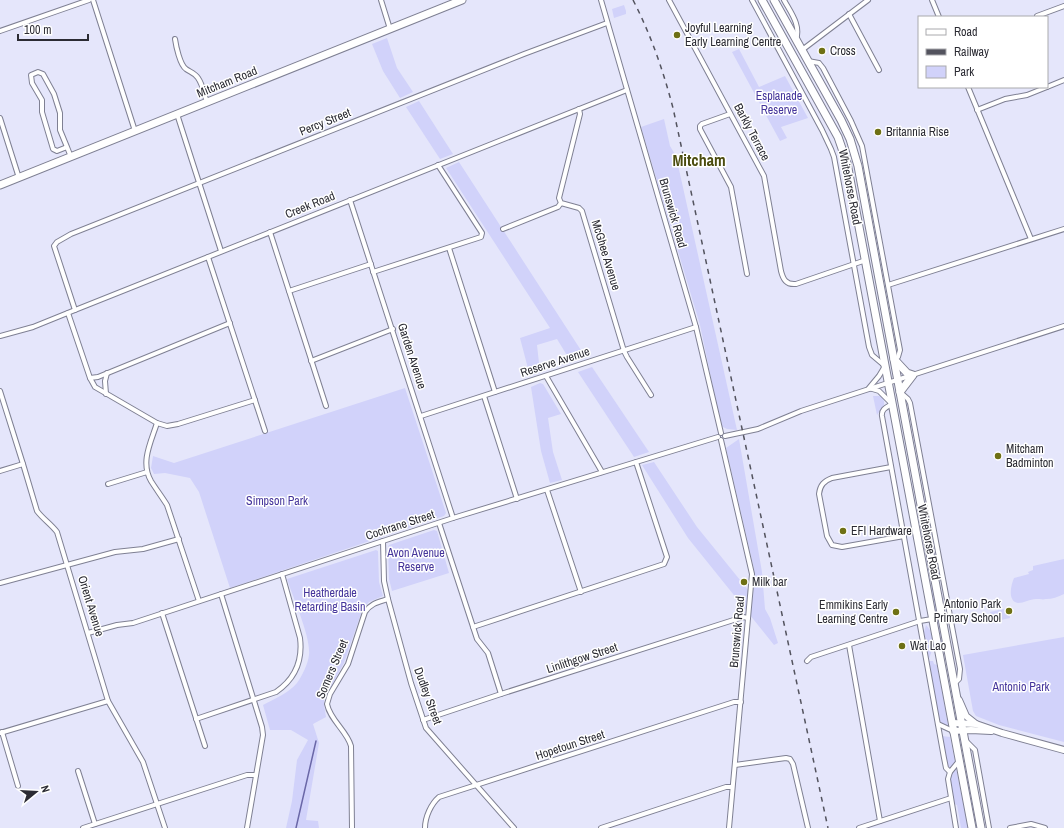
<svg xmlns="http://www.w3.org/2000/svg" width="1064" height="828" viewBox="0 0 1064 828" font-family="'Archivo Narrow',sans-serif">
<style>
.green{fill:#d1d2fa}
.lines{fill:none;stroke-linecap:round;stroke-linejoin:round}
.stream{stroke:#6a67a7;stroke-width:1.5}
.minor-casing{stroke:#7f8093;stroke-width:6}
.secondary-casing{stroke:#7f8093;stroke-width:8}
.primary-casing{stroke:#7f8093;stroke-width:9}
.trunk-casing{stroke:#7f8093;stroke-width:9}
.minor{stroke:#fff;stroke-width:4}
.secondary{stroke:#fff;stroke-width:6}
.primary{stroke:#fff;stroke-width:7}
.trunk{stroke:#fff;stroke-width:7}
.rail{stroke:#53535e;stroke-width:1.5;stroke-dasharray:5 5;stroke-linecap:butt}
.poi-dot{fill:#6e7014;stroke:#fff;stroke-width:1.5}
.labels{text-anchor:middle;stroke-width:3;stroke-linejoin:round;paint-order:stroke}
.poi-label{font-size:12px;fill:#2b2b33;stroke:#fff;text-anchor:start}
.street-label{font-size:12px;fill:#2b2b33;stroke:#fff}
.park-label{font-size:12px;fill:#45359b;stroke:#fff}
.district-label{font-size:16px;font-weight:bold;fill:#4b4c0f;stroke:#fff}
</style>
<rect width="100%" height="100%" fill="#e5e6fb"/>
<!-- green -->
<g class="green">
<polygon points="624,5 626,11 626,14 614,18 612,9"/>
<polygon points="387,38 397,68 413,92 400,98 383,71 372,44"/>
<polygon points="739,49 759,87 785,76 808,118 781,127 787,138 780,141 732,52"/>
<polygon points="419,101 453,154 440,159 406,107"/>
<polygon points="664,119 670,146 676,156 737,430 727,429 721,426 700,325 641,127"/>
<polygon points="459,162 586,358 571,362 557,339 537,345 540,372 530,376 520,338 550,328 446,168"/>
<polygon points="592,367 649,452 634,457 578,372"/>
<polygon points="540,383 543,384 561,414 548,418 553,452 562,480 550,483 541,451 531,387"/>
<polygon points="405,388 446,513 444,516 230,588 199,492 190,478 165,473 154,474 151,468 153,456 174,463"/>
<polygon points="873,396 881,396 884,401 884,405 877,415"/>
<polygon points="739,439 762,572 765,609 770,618 778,643 774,645 688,538 642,465 654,462 697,527 753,596 754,569 726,448"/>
<polygon points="434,530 437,531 449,573 392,591 389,579 388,547 389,545"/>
<path d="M376,550L378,551L379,582L383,596L369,602L363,608L344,663L324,699V705L326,717L313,724L319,743L306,820L318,821L319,828H286L292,801L297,760L308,740L291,730H270L263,705C274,699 289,693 297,683C302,676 308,664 309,655C311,637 293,598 287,579Z"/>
<path d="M1064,559V594C1058,597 1052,599 1046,599C1043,600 1040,599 1036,599C1030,599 1024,603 1018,603C1007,601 1011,585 1014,578L1029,574L1028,572L1033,570V566Z"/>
<polygon points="933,586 944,648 941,648 930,587"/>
<polygon points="1008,608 1010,618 992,622 990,612"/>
<polygon points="926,625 930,630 935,649 932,650 929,659 924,632"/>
<polygon points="1064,637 1064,742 999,725 976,716 973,711 963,655"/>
<polygon points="929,661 933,661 934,664 937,665 948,725 947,726 943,725 939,719"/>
<polygon points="942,736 950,737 955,762 950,770 948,766"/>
<polygon points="956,768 968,828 961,828 957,805 954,804 950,778"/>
<polygon points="966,771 967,771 978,828 975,828 969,797"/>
</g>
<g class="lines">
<!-- stream -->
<polyline class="stream" points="296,828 316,741"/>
<defs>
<g id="minor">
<polyline points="93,0 135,131"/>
<polyline points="381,0 390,29"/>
<polyline points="601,0 696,327 721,433"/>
<path d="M669,0L764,176L781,271C783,279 786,285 796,284L866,260"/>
<path d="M752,0L822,130L831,149L834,157L869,347L872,355L885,366L879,376L869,388L879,391L892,404C887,407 881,409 882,416L944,758L946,768L950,772"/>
<path d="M784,0C791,13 801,25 796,40"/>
<polyline points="932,0 939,17"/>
<polyline points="849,14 879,70"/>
<polyline points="1037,16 1064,6"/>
<polyline points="0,31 89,0"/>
<path d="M175,39C176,46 180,65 186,69C190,72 195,73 198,78C203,85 204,94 207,102"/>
<polyline points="802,50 868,0"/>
<polyline points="808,61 819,63 823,68 851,121 862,146 900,350 898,357 894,359"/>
<polyline points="968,87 1031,239"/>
<polyline points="1047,87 1064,80"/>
<polyline points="579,109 580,114 559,198 561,203 579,208 582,211 624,351 627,357 651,395"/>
<polyline points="977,110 1005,99 1027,95 1047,87"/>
<polyline points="177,114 221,251"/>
<polyline points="730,114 702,124 700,126 700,129 731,187 747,274"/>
<polyline points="0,118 19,178"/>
<polyline points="67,147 60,130 60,113 54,94 43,74 38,72 31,75 32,83 42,100 42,112 53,149 57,151 67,147 71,157"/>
<polyline points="350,200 453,518"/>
<polyline points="503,229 558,207 561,203"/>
<polyline points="270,232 326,406"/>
<polyline points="449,248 495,392"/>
<polyline points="208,257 265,431"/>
<polyline points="373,272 481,237 482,233 438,165"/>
<polyline points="888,285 1064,229"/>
<polyline points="289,291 371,264"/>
<polyline points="75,310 54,246 57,242 71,234 524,54 607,23"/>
<polyline points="68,313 90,378 95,387 157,423 167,426 178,424 255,400"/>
<polyline points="0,336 33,327 75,310 627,90"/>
<polyline points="311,361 393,329"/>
<polyline points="546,376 602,472"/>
<polyline points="90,378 98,377 230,323"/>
<path d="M0,391L23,464L37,511C43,519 51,524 57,532L108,701L143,762L165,828"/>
<polyline points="900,392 908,399 910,403 960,669 959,679 955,683"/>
<polyline points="106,394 105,381 107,373"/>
<polyline points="484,396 517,499"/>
<polyline points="421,416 696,327"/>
<path d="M157,423C151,442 140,462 151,481C156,489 162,497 167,505L199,601"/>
<polyline points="725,436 758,429 801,411 1064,326"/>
<polyline points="721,440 752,574 729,828"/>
<path d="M891,467L832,478C824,481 820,485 819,494L827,536L832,545L842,547L904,536"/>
<polyline points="0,471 23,464"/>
<polyline points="108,484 147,472"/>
<polyline points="547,490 581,592"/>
<polyline points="439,523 477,639 488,653 501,694"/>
<polyline points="383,541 384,581 388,599 411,683 426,728 514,828"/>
<polyline points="0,583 115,552 143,549 179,539"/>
<polyline points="221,594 262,727 263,735 247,828"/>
<polyline points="162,613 205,746"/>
<polyline points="473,627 664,564 667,557 636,462"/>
<polyline points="88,633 117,625 133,623 453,518 718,437"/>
<polyline points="849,645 880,821"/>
<polyline points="807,661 811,657 920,621 932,619"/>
<path d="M196,719L276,692C295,679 303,662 300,638L282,574"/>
<polyline points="423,720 501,694 743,617 748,618"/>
<polyline points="938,724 953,731"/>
<polyline points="2,732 18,786"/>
<polyline points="0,733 108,701"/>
<polyline points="965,740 975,750 989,828"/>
<polyline points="735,765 786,758 790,759 793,764 808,828"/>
<polyline points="78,771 95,824"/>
<polyline points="83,828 247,775 256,775"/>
<path d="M352,828L351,746C347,731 330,720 327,704L330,694L348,664L365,612C371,603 379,602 388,599"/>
<path d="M425,828C425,817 431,804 439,797L734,702H741"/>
<polyline points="601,828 726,787 732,787"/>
<polyline points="859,828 951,798"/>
<polyline points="956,828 948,779 950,772 959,761"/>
<polyline points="1010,828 1031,824 1045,828"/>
</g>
<g id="secondary">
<polyline points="959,700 966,716 976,724"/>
<polyline points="952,723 976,724 1002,733 1064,750"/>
<polyline points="953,731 971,730 991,731"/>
</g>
<polyline id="primary" points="0,185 462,0"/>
<g id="trunk">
<polyline points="762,0 838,137 847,163 972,828"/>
<polyline points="774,0 841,120 850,139 858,166 981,828"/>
<polyline points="894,359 907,373 913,375 900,392"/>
</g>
</defs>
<!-- minor casing -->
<use href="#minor" class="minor-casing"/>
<!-- secondary casing -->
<use href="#secondary" class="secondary-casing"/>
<!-- primary casing -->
<use href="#primary" class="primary-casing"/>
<!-- trunk casing -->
<use href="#trunk" class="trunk-casing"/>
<!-- minor -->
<use href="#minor" class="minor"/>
<!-- secondary -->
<use href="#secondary" class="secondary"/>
<!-- primary -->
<use href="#primary" class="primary"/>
<!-- trunk -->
<use href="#trunk" class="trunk"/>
<!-- rail -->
<path class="rail" d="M633,0C651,35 663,70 673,108L828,828"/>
</g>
<!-- markers -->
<g class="poi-dot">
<circle cx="677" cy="35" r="4"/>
<circle cx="822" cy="51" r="4"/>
<circle cx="878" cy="132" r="4"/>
<circle cx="998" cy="456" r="4"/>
<circle cx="843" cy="531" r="4"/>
<circle cx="744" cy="582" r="4"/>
<circle cx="1009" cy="611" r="4"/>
<circle cx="896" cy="612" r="4"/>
<circle cx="902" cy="646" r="4"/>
</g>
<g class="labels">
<!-- poi labels -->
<g class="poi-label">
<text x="685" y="32">Joyful Learning<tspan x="685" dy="14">Early Learning Centre</tspan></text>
<text x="830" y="55">Cross</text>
<text x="886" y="136">Britannia Rise</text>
<text x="1006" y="453">Mitcham<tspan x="1006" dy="14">Badminton</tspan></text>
<text x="851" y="535">EFI Hardware</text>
<text x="752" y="586">Milk bar</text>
<text x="1001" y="608" text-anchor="end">Antonio Park<tspan x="1001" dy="14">Primary School</tspan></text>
<text x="888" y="609" text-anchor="end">Emmikins Early<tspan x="888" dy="14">Learning Centre</tspan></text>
<text x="910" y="650">Wat Lao</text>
</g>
<!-- street labels -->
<g class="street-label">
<text transform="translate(227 82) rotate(-22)" y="4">Mitcham Road</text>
<text transform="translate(325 122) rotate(-22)" y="4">Percy Street</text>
<text transform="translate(752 132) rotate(62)" y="4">Barkly Terrace</text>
<text transform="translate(850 187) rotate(79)" y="4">Whitehorse Road</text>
<text transform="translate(310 205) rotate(-22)" y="4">Creek Road</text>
<text transform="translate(673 213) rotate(74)" y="4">Brunswick Road</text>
<text transform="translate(606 255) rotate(73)" y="4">McGhee Avenue</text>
<text transform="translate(412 356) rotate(72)" y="4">Garden Avenue</text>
<text transform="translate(555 362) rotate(-18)" y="4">Reserve Avenue</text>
<text transform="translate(400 525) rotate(-18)" y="4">Cochrane Street</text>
<text transform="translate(929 542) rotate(79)" y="4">Whitehorse Road</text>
<text transform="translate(91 606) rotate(73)" y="4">Orient Avenue</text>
<text transform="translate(737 632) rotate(-85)" y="4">Brunswick Road</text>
<text transform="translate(582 658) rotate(-18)" y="4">Linlithgow Street</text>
<text transform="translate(332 669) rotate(-67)" y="4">Somers Street</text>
<text transform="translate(428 696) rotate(70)" y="4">Dudley Street</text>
<text transform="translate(570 745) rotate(-18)" y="4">Hopetoun Street</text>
</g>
<!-- park labels -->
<g class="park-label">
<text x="779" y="100">Esplanade<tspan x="779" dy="14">Reserve</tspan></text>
<text x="277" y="505">Simpson Park</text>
<text x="416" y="557">Avon Avenue<tspan x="416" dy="14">Reserve</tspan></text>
<text x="330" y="597">Heatherdale<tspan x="330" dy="14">Retarding Basin</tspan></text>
<text x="1021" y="691">Antonio Park</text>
</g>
<!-- district labels -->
<g class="district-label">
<text x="699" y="166">Mitcham</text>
</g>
</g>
<!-- legend -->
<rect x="918" y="16" width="130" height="72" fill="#ffffff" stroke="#aaaaad"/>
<rect x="926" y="29" width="20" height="6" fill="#ffffff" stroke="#aaaaad"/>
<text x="954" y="36" font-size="12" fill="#2b2b33">Road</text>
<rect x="926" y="49" width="20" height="6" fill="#53535e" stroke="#aaaaad"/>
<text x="954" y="56" font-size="12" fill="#2b2b33">Railway</text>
<rect x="926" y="66" width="20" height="12" fill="#d1d2fa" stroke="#aaaaad"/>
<text x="954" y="76" font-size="12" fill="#2b2b33">Park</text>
<!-- north arrow -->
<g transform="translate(36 792) rotate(72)" stroke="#ffffff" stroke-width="3" paint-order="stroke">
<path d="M0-3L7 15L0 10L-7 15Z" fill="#2b2b33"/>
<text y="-6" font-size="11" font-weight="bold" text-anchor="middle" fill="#2b2b33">N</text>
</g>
<!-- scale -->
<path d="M18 34v6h70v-6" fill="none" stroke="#2b2b33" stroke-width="2"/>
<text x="24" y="34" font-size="12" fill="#2b2b33" stroke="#ffffff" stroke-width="3" paint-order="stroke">100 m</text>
</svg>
